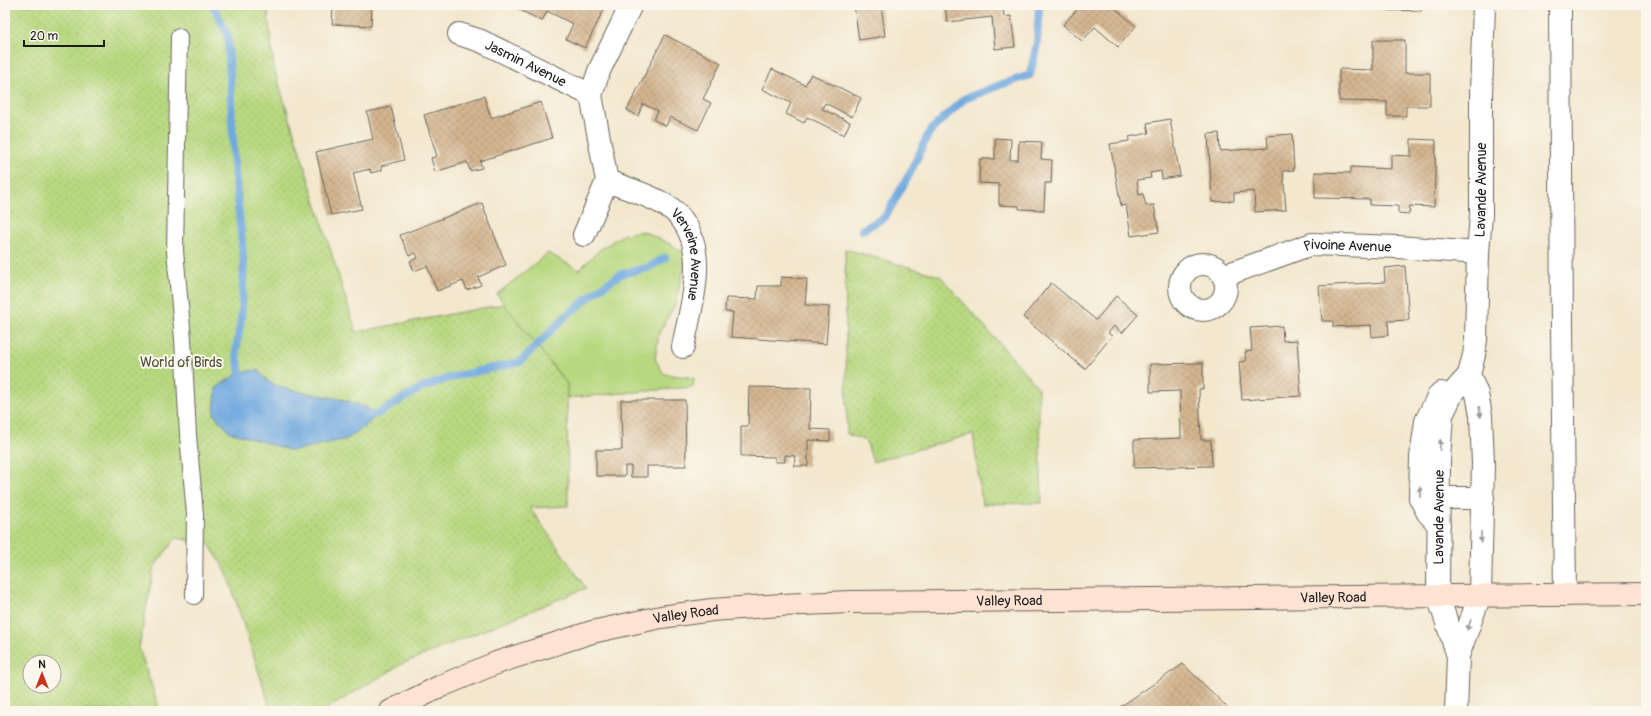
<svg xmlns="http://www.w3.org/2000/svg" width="1651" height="716" viewBox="0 0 1651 716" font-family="Pangolin,sans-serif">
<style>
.green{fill:#b8d880;stroke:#6a7a4e}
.park{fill:url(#park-dots);stroke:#6a7a4e;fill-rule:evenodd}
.water{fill:#70a8df;stroke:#46627e}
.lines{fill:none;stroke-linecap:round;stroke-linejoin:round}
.stream{stroke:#70a8df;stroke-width:8}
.building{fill:url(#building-cross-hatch)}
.lane-casing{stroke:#67635a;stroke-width:18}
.street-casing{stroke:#67635a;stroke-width:24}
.secondary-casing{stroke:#67635a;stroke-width:24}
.lane{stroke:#fff;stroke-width:16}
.street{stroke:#fff;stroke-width:22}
.secondary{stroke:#fee3d2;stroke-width:22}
.oneway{fill:#999}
.labels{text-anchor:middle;stroke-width:4;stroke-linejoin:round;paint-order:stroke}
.street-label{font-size:14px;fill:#1c1c1c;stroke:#fbf7ec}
.park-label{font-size:14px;fill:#4b543a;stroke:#fbf7ec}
</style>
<defs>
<pattern id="park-dots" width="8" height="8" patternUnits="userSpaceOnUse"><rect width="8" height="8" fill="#b8d880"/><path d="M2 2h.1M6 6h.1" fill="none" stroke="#9eb96e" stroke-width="1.8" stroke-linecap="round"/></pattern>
<pattern id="building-cross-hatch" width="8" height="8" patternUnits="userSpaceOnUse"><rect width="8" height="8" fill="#d4b691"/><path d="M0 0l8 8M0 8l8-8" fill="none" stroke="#b59c7c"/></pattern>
</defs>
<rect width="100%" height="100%" fill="#fbf7ec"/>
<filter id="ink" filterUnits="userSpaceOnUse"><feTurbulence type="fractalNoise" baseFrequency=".025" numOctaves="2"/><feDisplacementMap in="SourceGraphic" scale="8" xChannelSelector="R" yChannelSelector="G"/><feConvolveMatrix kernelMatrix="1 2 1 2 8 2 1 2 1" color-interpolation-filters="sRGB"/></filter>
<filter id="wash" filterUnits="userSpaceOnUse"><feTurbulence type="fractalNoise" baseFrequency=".012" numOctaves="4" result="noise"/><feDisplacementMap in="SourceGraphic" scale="16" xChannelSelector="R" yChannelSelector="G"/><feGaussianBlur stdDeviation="0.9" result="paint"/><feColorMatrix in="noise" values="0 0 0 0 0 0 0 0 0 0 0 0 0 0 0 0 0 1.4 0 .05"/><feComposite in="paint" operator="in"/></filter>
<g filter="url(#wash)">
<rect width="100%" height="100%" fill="#f3e7ce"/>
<!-- green -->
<polygon class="green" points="643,231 672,245 686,255 684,268 675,305 659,333 655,359 664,374 694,378 693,387 567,398 567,384 504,304 497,294 548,253 579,270 599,250 624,234"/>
<!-- park -->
<g class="park">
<path d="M5,5H267L274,68L356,332L504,304L567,384L568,506L530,508L586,588L402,664L323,711H270L266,694L226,571L209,544L176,538L154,567L139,648L160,711H5ZM30,662H54V686H30Z"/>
<polygon points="845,249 940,276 1038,387 1042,503 982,504 973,434 873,462 866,441 847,434"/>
</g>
<!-- water -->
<path class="water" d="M258,370C261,374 266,381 271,383C305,398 346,393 377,414L369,423L347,439L292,451L230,432L214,415L216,388L240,372Z"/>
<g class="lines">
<!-- stream -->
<g class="stream">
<polyline points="213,5 228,36 234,163 244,263 242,311 236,352 240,372"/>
<polyline points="862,230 885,217 909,175 930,131 964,99 1000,85 1030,75 1037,44 1039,5"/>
<polyline points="377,414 421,388 452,377 520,362 567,315 602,287 621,274 647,268 665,258"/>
</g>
</g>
<g id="blocks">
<!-- building -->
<g class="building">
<polygon points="333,5 372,5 371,26 332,24"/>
<polygon points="510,5 606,5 585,48 566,39 573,24 547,11 542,21"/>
<polygon points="854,5 881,5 885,36 859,40"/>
<polygon points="945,5 1003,5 1004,17 1011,16 1015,47 995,49 992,17 947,22"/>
<polygon points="1081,5 1111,5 1136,26 1118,47 1095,27 1082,41 1063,25"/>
<polygon points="1386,5 1422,5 1421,11 1386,10"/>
<polygon points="665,35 721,63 703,99 711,103 698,130 670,117 666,126 654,120 658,111 643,104 638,116 627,110"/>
<polygon points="1373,40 1405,40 1405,73 1430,73 1430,106 1406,106 1406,116 1387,116 1387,102 1339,101 1339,69 1373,70"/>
<polygon points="772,69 805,85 811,74 861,98 852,117 825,103 822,109 850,122 844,135 807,117 804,123 786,114 791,103 762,89"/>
<polygon points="484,96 491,118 541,102 552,138 480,161 482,168 470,171 467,162 435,172 431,158 437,156 424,115"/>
<polygon points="391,107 404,160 381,166 382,170 371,173 370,169 353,173 362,209 331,215 316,152 373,139 367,112"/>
<polygon points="1170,119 1180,176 1162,179 1161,171 1150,173 1151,178 1137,180 1139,195 1143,194 1146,206 1154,205 1159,232 1131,236 1126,205 1121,206 1110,144 1129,141 1129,137 1149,133 1147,123"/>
<polygon points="1219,133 1220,151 1268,148 1267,136 1292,134 1294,170 1283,171 1286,210 1255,212 1254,191 1234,193 1234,201 1212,202 1208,134"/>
<polygon points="995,138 1011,139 1010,160 1018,160 1019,141 1042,142 1041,159 1052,160 1051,183 1045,183 1044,210 1019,209 1019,206 999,205 999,184 979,183 980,159 995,159"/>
<polygon points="1411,139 1436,140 1434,207 1410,206 1409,214 1398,213 1398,206 1370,205 1370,199 1315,198 1315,172 1350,173 1351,167 1391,169 1391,155 1411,156"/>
<polygon points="482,203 506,265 478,277 481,285 467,290 463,281 437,291 427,266 414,271 410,261 418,258 416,253 409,256 400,235"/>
<polygon points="1405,266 1409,320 1388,321 1389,335 1372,337 1371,325 1333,327 1333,321 1322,321 1319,286 1385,282 1384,268"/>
<polygon points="781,277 807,279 805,305 829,307 826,344 731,337 733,312 725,312 726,298 757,299 758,286 781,286"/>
<polygon points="1051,283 1096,320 1116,296 1138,315 1122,333 1114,326 1108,333 1112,336 1085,369 1023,317"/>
<polygon points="1282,326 1283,341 1297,340 1301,396 1242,400 1239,362 1246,361 1245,352 1252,351 1250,328"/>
<polygon points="1203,363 1203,389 1199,389 1201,440 1211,440 1212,466 1134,468 1134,440 1181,438 1180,391 1150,392 1150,364"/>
<polygon points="749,387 811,388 810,429 830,430 830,441 808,440 808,466 794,466 795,456 785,455 785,462 775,462 775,457 741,456 741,426 748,426"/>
<polygon points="621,400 685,400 686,466 647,466 647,477 631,477 631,466 625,466 625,476 596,476 596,450 622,450"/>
<polygon points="1183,664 1231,711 1114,711"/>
</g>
</g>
</g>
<g filter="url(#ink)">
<use href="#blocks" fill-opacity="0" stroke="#67635a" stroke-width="1"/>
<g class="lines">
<defs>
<polyline id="lane" points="179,37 175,251 183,339 188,435 195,514 194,596"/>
<g id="street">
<polyline points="1560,5 1562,328 1565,595"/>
<path id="s1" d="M459,34L481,41L591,95"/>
<path id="s2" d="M607,181C626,188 659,198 674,211C712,245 691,304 683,347"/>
<polyline points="584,235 607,181 591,95 599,71 631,5"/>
<circle cx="1203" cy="287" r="23"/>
<path id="s3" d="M1223,276L1312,244L1398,247L1478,253"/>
<polyline points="1439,498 1483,498"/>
<polyline points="1439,525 1428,513 1420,498 1421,457 1426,421 1439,395 1441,393"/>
<path id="s4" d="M1458,656L1438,596L1439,460L1442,415L1452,394L1469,375L1474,355L1476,339L1478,253L1481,215V93L1484,5"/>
<polyline points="1456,711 1458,656 1480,595 1483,463 1481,415 1477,394 1469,375"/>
</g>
<g id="secondary">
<path id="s5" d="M391,711L441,686L496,663L592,632L661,617L712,610L781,605L850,602L1646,594"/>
</g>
</defs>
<!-- lane casing -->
<use href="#lane" class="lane-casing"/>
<!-- street casing -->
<use href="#street" class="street-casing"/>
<!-- secondary casing -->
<use href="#secondary" class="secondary-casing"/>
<!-- lane -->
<use href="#lane" class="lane"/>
<!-- street -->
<use href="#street" class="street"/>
<!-- secondary -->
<use href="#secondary" class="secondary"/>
</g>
<!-- one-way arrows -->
<defs><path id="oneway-solid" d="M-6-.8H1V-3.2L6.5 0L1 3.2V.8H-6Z"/></defs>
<g class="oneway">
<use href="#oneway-solid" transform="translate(1480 412) rotate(81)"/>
<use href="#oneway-solid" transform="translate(1440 445) rotate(-86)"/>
<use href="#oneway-solid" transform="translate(1420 492) rotate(-92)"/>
<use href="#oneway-solid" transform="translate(1481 537) rotate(92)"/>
<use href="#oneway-solid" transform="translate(1469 625) rotate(110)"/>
</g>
</g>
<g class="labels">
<!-- street labels -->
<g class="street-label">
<text dy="5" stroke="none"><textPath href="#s1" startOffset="73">Jasmin Avenue</textPath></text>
<text dy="5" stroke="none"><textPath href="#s4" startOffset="479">Lavande Avenue</textPath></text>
<text dy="5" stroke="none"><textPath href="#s3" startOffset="130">Pivoine Avenue</textPath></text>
<text dy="5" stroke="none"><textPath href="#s2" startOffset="121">Verveine Avenue</textPath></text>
<text dy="5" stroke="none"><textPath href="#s4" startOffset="142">Lavande Avenue</textPath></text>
<text dy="5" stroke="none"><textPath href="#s5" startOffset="960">Valley Road</textPath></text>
<text dy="5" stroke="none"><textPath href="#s5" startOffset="636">Valley Road</textPath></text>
<text dy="5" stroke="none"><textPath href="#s5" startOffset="312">Valley Road</textPath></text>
</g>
<!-- park labels -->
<g class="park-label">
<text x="181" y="367">World of Birds</text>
</g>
</g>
<!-- margin -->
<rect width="1651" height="716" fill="none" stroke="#fbf7ec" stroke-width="20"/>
<!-- north arrow -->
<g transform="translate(42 674)"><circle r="19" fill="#fbf7ec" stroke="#a29f99"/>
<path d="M0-3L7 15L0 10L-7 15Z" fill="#c8321e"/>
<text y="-6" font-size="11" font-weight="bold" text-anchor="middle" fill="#1c1c1c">N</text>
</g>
<!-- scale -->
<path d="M24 40v6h80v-6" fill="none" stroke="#1c1c1c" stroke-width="2"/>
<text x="30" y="40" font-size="12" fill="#1c1c1c" stroke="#fbf7ec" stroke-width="3" paint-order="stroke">20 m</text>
</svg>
